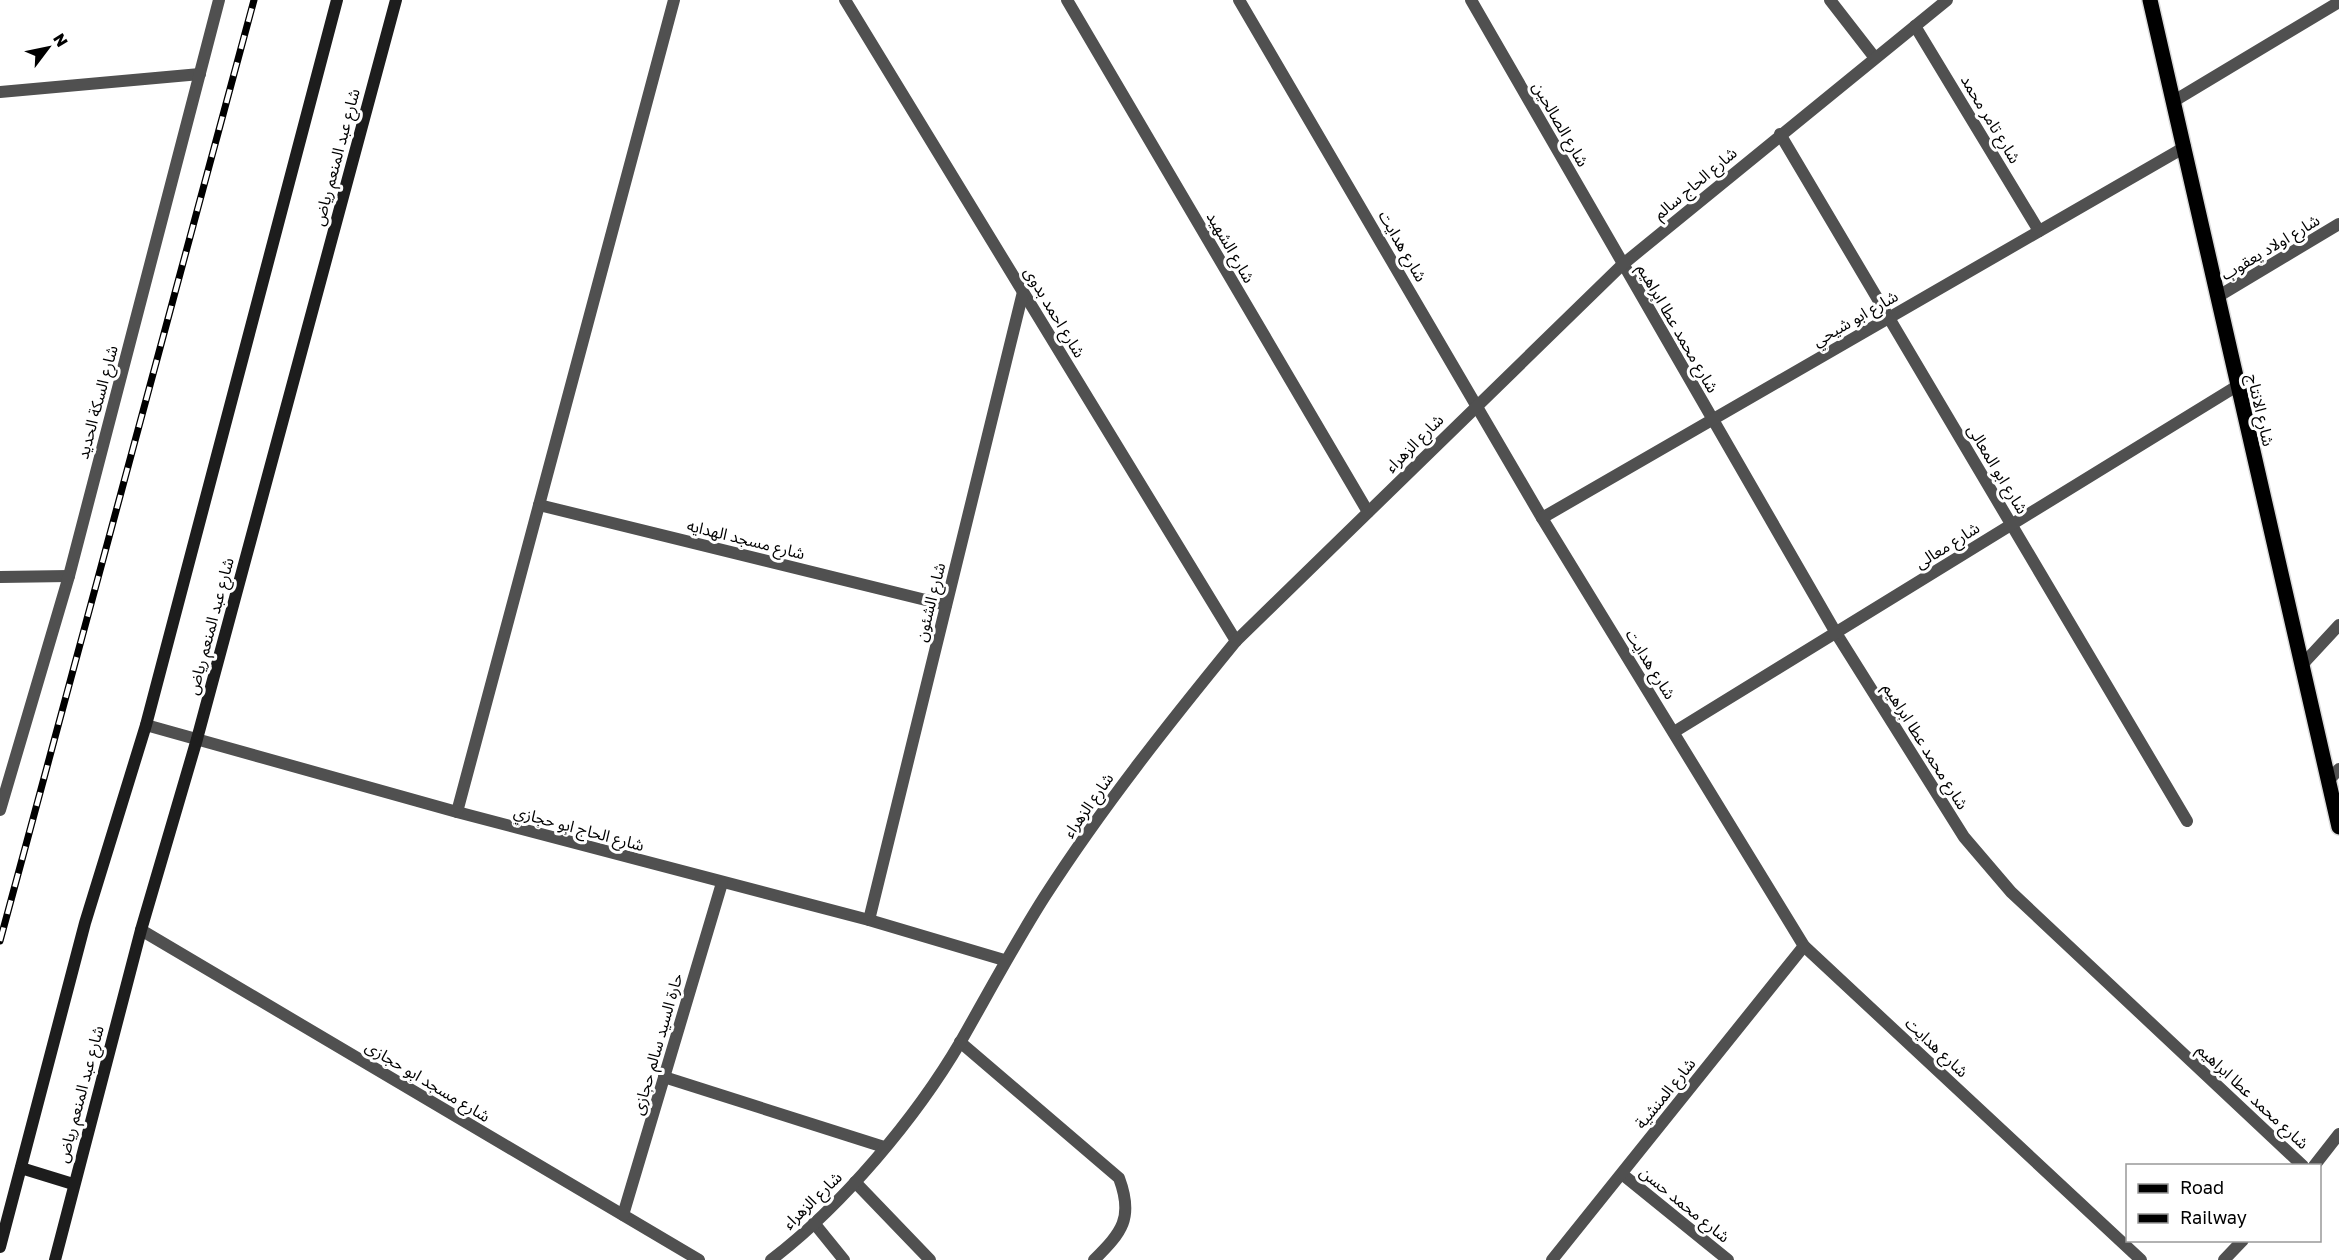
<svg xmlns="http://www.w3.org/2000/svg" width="2339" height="1260" viewBox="0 0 2339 1260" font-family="'Golos Text','Noto Sans Arabic',sans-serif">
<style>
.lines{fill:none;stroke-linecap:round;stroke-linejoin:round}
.primary-casing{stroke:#dbdbdb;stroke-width:18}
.street{stroke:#505050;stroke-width:12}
.secondary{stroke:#1d1d1d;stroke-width:12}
.primary{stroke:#000;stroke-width:15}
.rail-casing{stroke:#000;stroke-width:7}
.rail{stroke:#fff;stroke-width:4.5;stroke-dasharray:14;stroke-linecap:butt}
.labels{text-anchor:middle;stroke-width:6;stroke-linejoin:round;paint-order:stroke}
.street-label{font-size:16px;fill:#000;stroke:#fff}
</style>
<rect width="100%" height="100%" fill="#fff"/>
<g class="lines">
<defs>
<polyline id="primary" points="2150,0 2339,827"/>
</defs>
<!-- primary casing -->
<use href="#primary" class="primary-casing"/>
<!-- street -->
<g class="street">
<polyline points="845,0 1236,641"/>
<polyline points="1067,0 1368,512"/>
<polyline points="1239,0 1542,518 1804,946 2141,1260"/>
<polyline points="1471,0 1836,633 1964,837 2011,892 2303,1166"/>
<polyline points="1830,0 1875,58"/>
<polyline points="1915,26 2039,231"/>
<polyline points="0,92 200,74"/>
<polyline points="2174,101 2339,2"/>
<polyline points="1780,134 2187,821"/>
<polyline points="2217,297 2339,224"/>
<polyline points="539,505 946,605"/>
<polyline points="1542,518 2185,147"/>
<polyline points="0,577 69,576"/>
<polyline points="2301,666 2339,625"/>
<polyline points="146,725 457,812 869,920 1004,960"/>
<polyline points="1674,732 2237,386"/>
<polyline points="2328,781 2339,769"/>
<polyline points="0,810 69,576 219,0"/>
<polyline points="457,812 674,0"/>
<polyline points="869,920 1023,292"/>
<polyline points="141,930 699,1260"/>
<path d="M960,1042L1119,1178C1134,1218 1122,1232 1094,1260"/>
<polyline points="664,1077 884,1147"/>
<polyline points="2314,1166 2339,1134"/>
<polyline points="1622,1174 1728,1260"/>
<polyline points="855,1182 930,1260"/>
<polyline points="623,1215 722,883"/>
<polyline points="814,1223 844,1260"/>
<path d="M771,1260C842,1206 916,1118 961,1041C989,992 1015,943 1045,896C1103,806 1169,723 1236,641L1622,265L1947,0"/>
<polyline points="1552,1260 1804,946"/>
<polyline points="2224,1260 2243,1240"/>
</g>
<!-- secondary -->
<g class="secondary">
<polyline points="21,1168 73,1184"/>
<polyline points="0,1247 85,923 146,725 337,0"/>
<polyline points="55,1260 141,930 197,739 396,0"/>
</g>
<!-- primary -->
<use href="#primary" class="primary"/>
<defs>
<polyline id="rail" points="0,941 254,0"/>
</defs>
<!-- rail casing -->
<use href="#rail" class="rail-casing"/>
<!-- rail -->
<use href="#rail" class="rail"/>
</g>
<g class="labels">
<!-- street labels -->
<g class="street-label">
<text transform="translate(1991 119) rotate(59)" y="6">شارع تامر محمد</text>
<text transform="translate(1561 124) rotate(60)" y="6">شارع الصالحين</text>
<text transform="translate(336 157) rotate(-75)" y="6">شارع عبد المنعم رياض</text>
<text transform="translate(1695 183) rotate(-40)" y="6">شارع الحاج سالم</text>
<text transform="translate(1403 246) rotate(60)" y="6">شارع هدايت</text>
<text transform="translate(1231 247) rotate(60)" y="6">شارع الشهيد</text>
<text transform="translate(2270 247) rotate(-31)" y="6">شارع اولاد يعقوب</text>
<text transform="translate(1055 312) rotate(59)" y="6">شارع احمد بدوى</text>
<text transform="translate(1855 318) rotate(-30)" y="6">شارع ابو شيحي</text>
<text transform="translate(1678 328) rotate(60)" y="6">شارع محمد عطا ابراهيم</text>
<text transform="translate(97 402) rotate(-75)" y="6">شارع السكة الحديد</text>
<text transform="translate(2261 410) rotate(77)" y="6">شارع الانتاج</text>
<text transform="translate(1414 443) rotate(-45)" y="6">شارع الزهراء</text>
<text transform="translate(1998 469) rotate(59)" y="6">شارع ابو المعالى</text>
<text transform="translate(746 539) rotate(14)" y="6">شارع مسجد الهدايه</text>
<text transform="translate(1947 545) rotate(-32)" y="6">شارع معالى</text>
<text transform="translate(930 602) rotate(-76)" y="6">شارع الشئون</text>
<text transform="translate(210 626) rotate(-75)" y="6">شارع عبد المنعم رياض</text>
<text transform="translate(1651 664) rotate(58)" y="6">شارع هدايت</text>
<text transform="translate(1926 746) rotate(58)" y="6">شارع محمد عطا ابراهيم</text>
<text transform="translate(1088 805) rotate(-55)" y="6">شارع الزهراء</text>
<text transform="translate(579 828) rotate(15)" y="6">شارع الحاج ابو حجازي</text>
<text transform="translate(657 1044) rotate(-74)" y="6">حارة السيد سالم حجازى</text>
<text transform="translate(1937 1047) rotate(43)" y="6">شارع هدايت</text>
<text transform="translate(428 1081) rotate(31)" y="6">شارع مسجد ابو حجازى</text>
<text transform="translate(1665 1093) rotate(-51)" y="6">شارع المنشية</text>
<text transform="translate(80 1094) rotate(-75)" y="6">شارع عبد المنعم رياض</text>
<text transform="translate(2253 1096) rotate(43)" y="6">شارع محمد عطا ابراهيم</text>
<text transform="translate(812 1200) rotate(-44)" y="6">شارع الزهراء</text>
<text transform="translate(1685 1204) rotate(39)" y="6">شارع محمد حسن</text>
</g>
</g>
<!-- legend -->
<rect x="2126" y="1164" width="195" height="78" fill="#ffffff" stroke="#999999" stroke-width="1.5"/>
<rect x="2138" y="1184" width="30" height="9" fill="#000000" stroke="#999999" stroke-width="1.5"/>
<text x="2180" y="1194" font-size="18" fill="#000000">Road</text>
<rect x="2138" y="1214" width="30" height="9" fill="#000000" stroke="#999999" stroke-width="1.5"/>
<text x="2180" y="1224" font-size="18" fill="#000000">Railway</text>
<!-- north arrow -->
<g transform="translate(48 48) rotate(58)" stroke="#ffffff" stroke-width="4.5" paint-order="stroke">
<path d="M0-4.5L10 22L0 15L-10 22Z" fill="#000000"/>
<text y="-9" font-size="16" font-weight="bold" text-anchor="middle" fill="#000000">N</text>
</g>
</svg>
